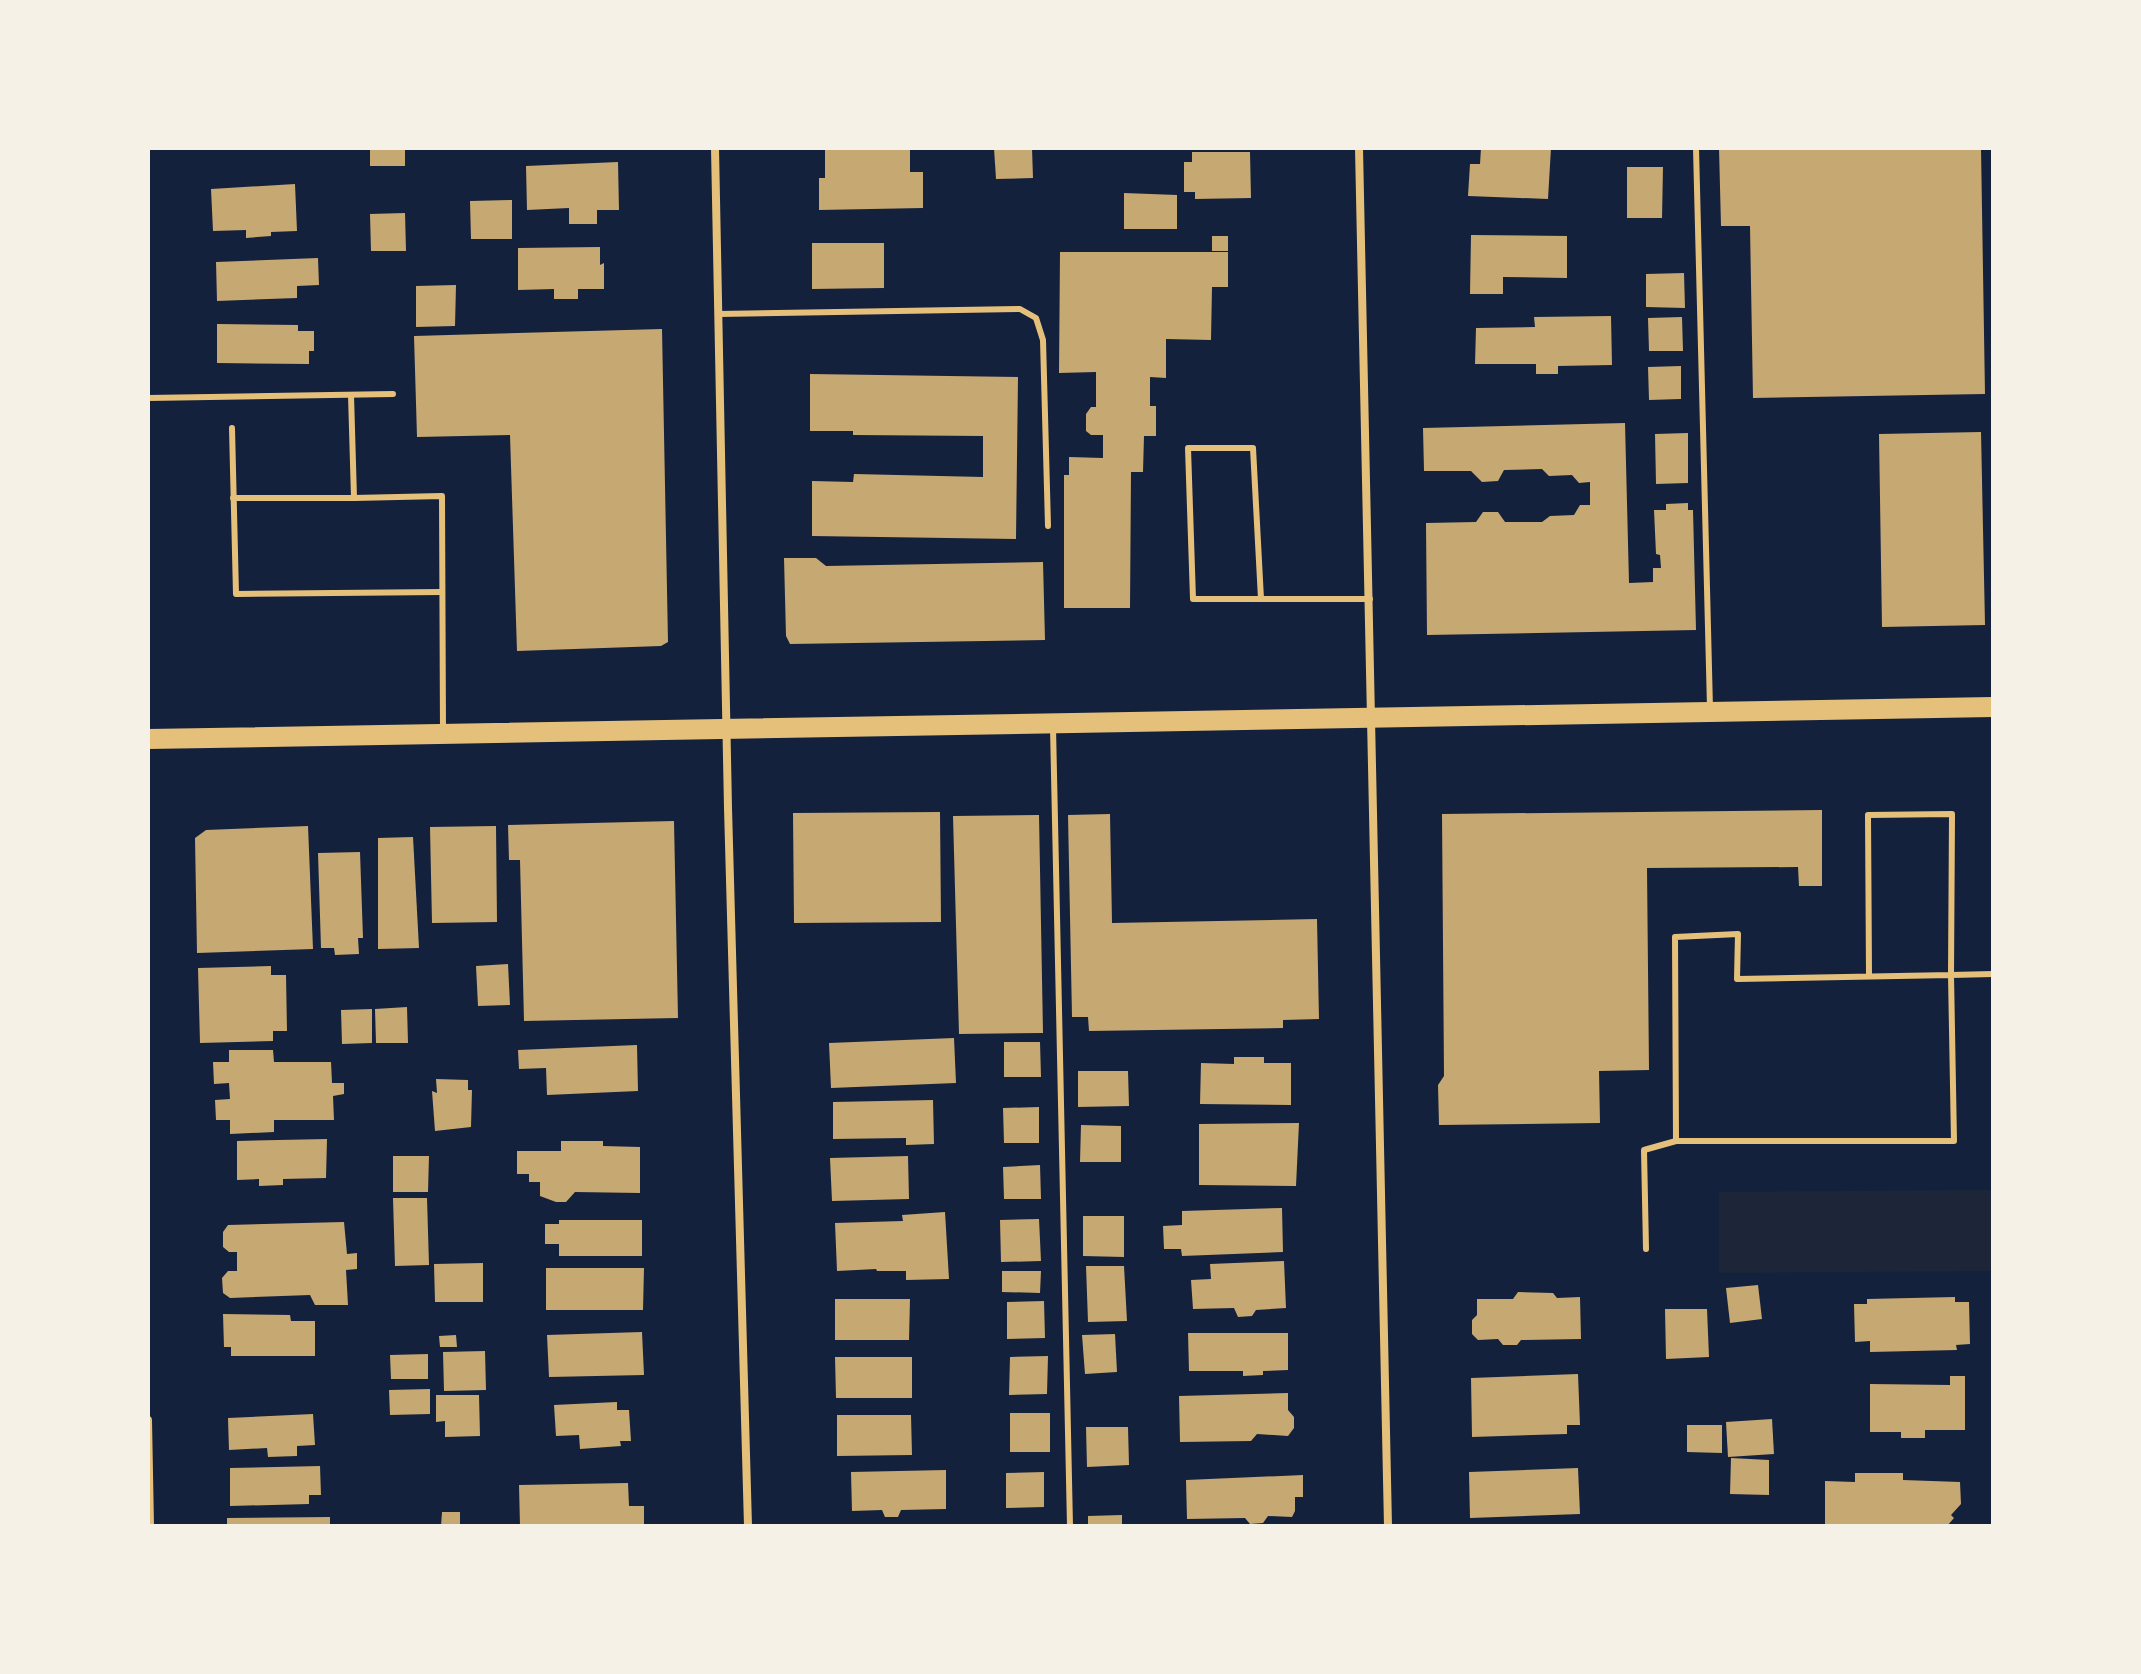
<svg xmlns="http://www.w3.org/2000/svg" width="2141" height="1674" viewBox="0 0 2141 1674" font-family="Roboto,sans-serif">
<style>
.green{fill:#1d2539}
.building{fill:#c6a872}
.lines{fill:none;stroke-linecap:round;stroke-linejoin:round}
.service{stroke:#e5c07b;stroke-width:6}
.minor{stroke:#e5c07b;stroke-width:8}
.primary{stroke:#e5c07b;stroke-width:20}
</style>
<rect width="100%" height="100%" fill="#14213d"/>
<!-- green -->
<polygon class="green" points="1993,1190 1993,1271 1719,1273 1719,1192"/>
<!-- building -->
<g class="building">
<rect x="370" y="148" width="35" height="18"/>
<polygon points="825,148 910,148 910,172 923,172 923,208 819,210 819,178 825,178"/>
<polygon points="994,148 1032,148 1033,178 996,179"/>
<polygon points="1481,148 1551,148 1548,199 1468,196 1470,164 1480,164"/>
<polygon points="1719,148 1981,148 1985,394 1753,398 1750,226 1721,226"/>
<polygon points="1192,152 1250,152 1251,198 1195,199 1195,192 1184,192 1184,162 1192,162"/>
<polygon points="618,162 619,210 597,210 597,224 569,224 569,208 527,210 526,166"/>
<polygon points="1627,167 1663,167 1662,218 1627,218"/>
<polygon points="295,184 297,231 271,232 271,236 246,238 246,230 213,231 211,189"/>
<polygon points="1124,193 1177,195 1177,229 1124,229"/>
<polygon points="512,200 512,239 471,239 470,201"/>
<polygon points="405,213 406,251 371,251 370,214"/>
<polygon points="1471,235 1567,236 1567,278 1503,277 1503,294 1470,294"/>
<rect x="1212" y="236" width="16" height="15"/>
<polygon points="812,243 884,243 884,288 812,289"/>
<polygon points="600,247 600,265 604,263 604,289 578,289 578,299 554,299 554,289 518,290 518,248"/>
<polygon points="1060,252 1228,252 1228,287 1212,287 1211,340 1166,339 1166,378 1150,377 1150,406 1156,406 1156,436 1144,436 1143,472 1131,472 1130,608 1064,608 1064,475 1069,475 1069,457 1103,458 1103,435 1091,435 1086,431 1086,414 1091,407 1096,407 1096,372 1059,373"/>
<polygon points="318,258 319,285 297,286 297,298 217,301 216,262"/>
<polygon points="1684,273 1685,308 1646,307 1646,274"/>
<polygon points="456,285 455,326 416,327 416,286"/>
<polygon points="1611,316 1612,365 1558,366 1558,374 1536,374 1536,364 1475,364 1476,328 1535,327 1534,317"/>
<polygon points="1682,317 1683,351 1649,351 1648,318"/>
<polygon points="217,324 298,325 298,331 314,331 314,351 309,351 309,364 217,363"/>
<polygon points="662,329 668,642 661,646 517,651 510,435 417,437 414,336"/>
<polygon points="1681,366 1681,399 1649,400 1648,367"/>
<polygon points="810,374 1018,377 1016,539 812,536 812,481 853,482 854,474 983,477 983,436 853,435 853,431 810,431"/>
<polygon points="1625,423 1629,583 1653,582 1653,568 1661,568 1660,555 1656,554 1654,510 1666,510 1666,504 1688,503 1688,510 1693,510 1696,630 1427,635 1426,523 1476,522 1483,512 1498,512 1505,522 1542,522 1550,516 1574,515 1580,505 1590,505 1590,482 1579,483 1572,475 1549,476 1542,469 1504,470 1498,481 1482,482 1471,471 1424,471 1423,428"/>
<polygon points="1981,432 1985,625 1882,627 1879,434"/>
<polygon points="1688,433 1688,483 1656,484 1655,434"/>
<polygon points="784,558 816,558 826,566 1043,562 1045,640 790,644 786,636"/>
<polygon points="1822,810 1822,886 1799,886 1798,867 1647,868 1649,1070 1599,1071 1600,1123 1439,1125 1438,1085 1444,1076 1442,814"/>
<polygon points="940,812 941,922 794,923 793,813"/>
<polygon points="1110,814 1112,923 1317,919 1319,1019 1283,1020 1283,1028 1089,1031 1088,1017 1072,1017 1068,815"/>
<polygon points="1039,815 1043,1033 959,1034 953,816"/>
<polygon points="674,821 678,1018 524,1021 520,860 509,860 508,825"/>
<polygon points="308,826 313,949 197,953 195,838 206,830"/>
<polygon points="496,826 497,922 432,923 430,827"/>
<polygon points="413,837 419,948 378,949 378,838"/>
<polygon points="360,852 363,938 358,938 359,954 335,955 334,948 321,948 318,853"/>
<polygon points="508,964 510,1005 478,1006 476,966"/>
<polygon points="271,966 271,975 286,975 287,1031 273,1031 273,1041 200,1043 198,968"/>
<polygon points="407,1007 408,1043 376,1043 375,1009"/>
<polygon points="372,1009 372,1043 342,1044 341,1010"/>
<polygon points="954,1038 956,1083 831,1088 829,1043"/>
<polygon points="1004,1042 1040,1042 1041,1077 1004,1077"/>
<polygon points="637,1045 638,1091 547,1095 546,1068 519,1069 518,1050"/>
<polygon points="229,1050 273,1050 274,1062 331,1062 332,1083 344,1083 344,1094 333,1096 334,1120 274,1120 274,1132 230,1134 230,1120 216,1120 215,1100 230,1099 229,1083 214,1084 213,1062 229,1062"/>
<polygon points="1234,1057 1264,1057 1264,1063 1291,1063 1291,1105 1200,1104 1201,1063 1234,1064"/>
<polygon points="1078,1071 1128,1071 1129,1106 1078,1107"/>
<polygon points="436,1079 468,1080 468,1090 472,1090 471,1127 435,1131 432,1091 437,1093"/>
<polygon points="933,1100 934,1144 906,1145 906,1138 833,1139 833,1102"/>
<polygon points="1039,1107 1039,1143 1004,1143 1003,1108"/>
<polygon points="1299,1123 1296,1186 1199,1185 1199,1124"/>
<polygon points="1081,1125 1121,1126 1121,1162 1080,1162"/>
<polygon points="327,1139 326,1178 283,1179 283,1185 259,1186 259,1179 237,1180 237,1141"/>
<polygon points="561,1141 603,1141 603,1146 640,1147 640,1193 575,1192 566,1202 556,1202 540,1196 540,1182 529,1182 529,1174 517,1174 517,1151 561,1151"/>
<polygon points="393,1156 429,1156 428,1192 393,1192"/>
<polygon points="908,1156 909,1199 832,1201 830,1158"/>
<polygon points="1040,1165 1041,1199 1004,1199 1003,1167"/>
<polygon points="393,1198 427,1198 429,1265 395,1266"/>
<polygon points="1282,1208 1283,1252 1182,1256 1181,1249 1164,1249 1163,1226 1182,1225 1182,1211"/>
<polygon points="945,1212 949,1279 906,1280 906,1271 877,1271 876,1269 837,1271 835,1223 903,1221 902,1215"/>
<polygon points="1083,1216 1124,1216 1124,1257 1083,1256"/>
<polygon points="1039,1219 1041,1261 1001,1262 1000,1220"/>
<polygon points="559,1220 642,1220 642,1256 559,1256 559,1244 545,1244 545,1224 559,1224"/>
<polygon points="344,1222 347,1254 357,1253 357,1269 346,1270 348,1305 315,1305 310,1295 230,1298 223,1293 222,1278 228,1271 237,1271 237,1252 229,1252 223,1247 223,1232 228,1225"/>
<polygon points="1284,1261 1286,1308 1256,1310 1252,1316 1238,1317 1234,1308 1193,1309 1191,1280 1211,1279 1210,1264"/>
<polygon points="483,1263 483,1302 435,1302 434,1264"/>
<polygon points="1086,1266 1124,1266 1127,1321 1088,1322"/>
<polygon points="546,1268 644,1268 643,1310 546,1310"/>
<polygon points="1002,1271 1041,1271 1040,1293 1002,1292"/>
<polygon points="1758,1285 1762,1319 1730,1323 1726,1288"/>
<polygon points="1518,1292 1553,1293 1557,1298 1580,1297 1581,1339 1521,1340 1517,1345 1503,1345 1498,1339 1478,1340 1472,1334 1472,1320 1477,1315 1477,1299 1513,1299"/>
<polygon points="1955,1297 1955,1302 1969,1302 1970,1344 1956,1345 1957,1350 1870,1352 1870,1341 1855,1342 1854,1304 1867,1304 1867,1299"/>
<polygon points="835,1299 910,1299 909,1340 835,1340"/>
<polygon points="1044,1301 1045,1338 1007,1339 1007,1302"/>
<polygon points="1665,1309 1707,1309 1709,1357 1666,1359"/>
<polygon points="223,1314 290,1315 291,1321 315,1321 315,1356 231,1356 231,1347 224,1347"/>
<polygon points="642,1332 644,1375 549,1377 547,1335"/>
<polygon points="1188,1333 1288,1333 1288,1370 1263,1371 1263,1375 1243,1376 1243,1371 1189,1371"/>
<polygon points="1115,1334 1117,1372 1085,1374 1082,1335"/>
<polygon points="456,1335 457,1347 440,1347 439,1336"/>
<polygon points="485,1351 486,1390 444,1391 443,1352"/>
<polygon points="428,1354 428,1379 391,1379 390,1355"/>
<polygon points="1048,1356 1047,1394 1009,1395 1010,1357"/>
<polygon points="835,1357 912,1357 912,1398 836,1398"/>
<polygon points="1578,1374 1580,1425 1567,1425 1567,1434 1472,1437 1471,1378"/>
<polygon points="1950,1376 1965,1376 1965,1430 1925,1430 1925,1438 1901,1438 1901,1432 1870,1432 1870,1384 1950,1385"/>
<polygon points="430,1389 430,1414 390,1415 389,1390"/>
<polygon points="1288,1393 1288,1410 1294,1417 1294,1428 1288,1436 1257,1434 1251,1441 1180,1442 1179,1396"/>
<polygon points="436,1395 479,1395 480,1436 445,1437 445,1421 436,1422"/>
<polygon points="617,1402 617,1410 629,1410 631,1441 620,1441 621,1446 580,1449 579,1435 556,1436 554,1405"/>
<rect x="1010" y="1413" width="40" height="39"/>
<polygon points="313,1414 315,1445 297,1446 297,1456 268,1457 267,1448 229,1450 228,1418"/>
<polygon points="837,1415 911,1415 912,1455 837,1456"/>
<polygon points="1772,1419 1774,1454 1728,1457 1726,1422"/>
<polygon points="1687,1425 1722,1425 1722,1453 1687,1452"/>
<polygon points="1086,1427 1128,1427 1129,1465 1087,1467"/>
<polygon points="1731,1458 1769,1460 1769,1495 1730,1494"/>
<polygon points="320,1466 321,1495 309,1495 309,1504 230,1506 230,1468"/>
<polygon points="1578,1468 1580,1514 1470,1518 1469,1472"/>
<polygon points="946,1470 946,1509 901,1510 898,1517 885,1517 882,1510 852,1511 851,1472"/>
<polygon points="1044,1472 1044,1507 1006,1508 1006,1473"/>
<polygon points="1855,1473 1903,1473 1903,1480 1960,1482 1961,1504 1951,1515 1954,1518 1947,1526 1825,1526 1825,1481 1855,1482"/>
<polygon points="1303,1475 1303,1497 1295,1497 1295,1511 1292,1517 1268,1516 1263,1523 1250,1524 1245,1518 1187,1519 1186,1480"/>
<polygon points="628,1483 629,1506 644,1506 644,1525 520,1526 519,1485"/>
<polygon points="442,1512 460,1512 460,1526 441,1526"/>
<polygon points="1122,1515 1122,1526 1088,1526 1088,1516"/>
<polygon points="330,1517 330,1526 227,1526 227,1518"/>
</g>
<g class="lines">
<!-- service -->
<g class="service">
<polyline points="1696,148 1710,708"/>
<polyline points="718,314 1020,309 1036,318 1043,340 1048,526"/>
<polyline points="351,395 354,498 442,496 443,730"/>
<polyline points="148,398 393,394"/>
<polyline points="232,428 236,594 442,592"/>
<polyline points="233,498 354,498"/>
<polyline points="1261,599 1253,448 1188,448 1193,599 1370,599"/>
<polyline points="1053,727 1070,1526"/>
<path d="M1869,976L1868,815L1952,814L1951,975C1880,976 1809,977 1737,979L1738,934L1675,937L1676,1141H1954L1951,975L1993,974"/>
<polyline points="1646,1249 1644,1150 1676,1141"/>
</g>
<!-- minor -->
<g class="minor">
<polyline points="715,148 728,808 748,1526"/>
<polyline points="1359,148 1388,1526"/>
<polyline points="148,1420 150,1526"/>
</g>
<!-- primary -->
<polyline class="primary" points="148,739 1993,707"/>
</g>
<!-- border -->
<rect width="2141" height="1674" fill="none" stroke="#f6f1e7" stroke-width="300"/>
</svg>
